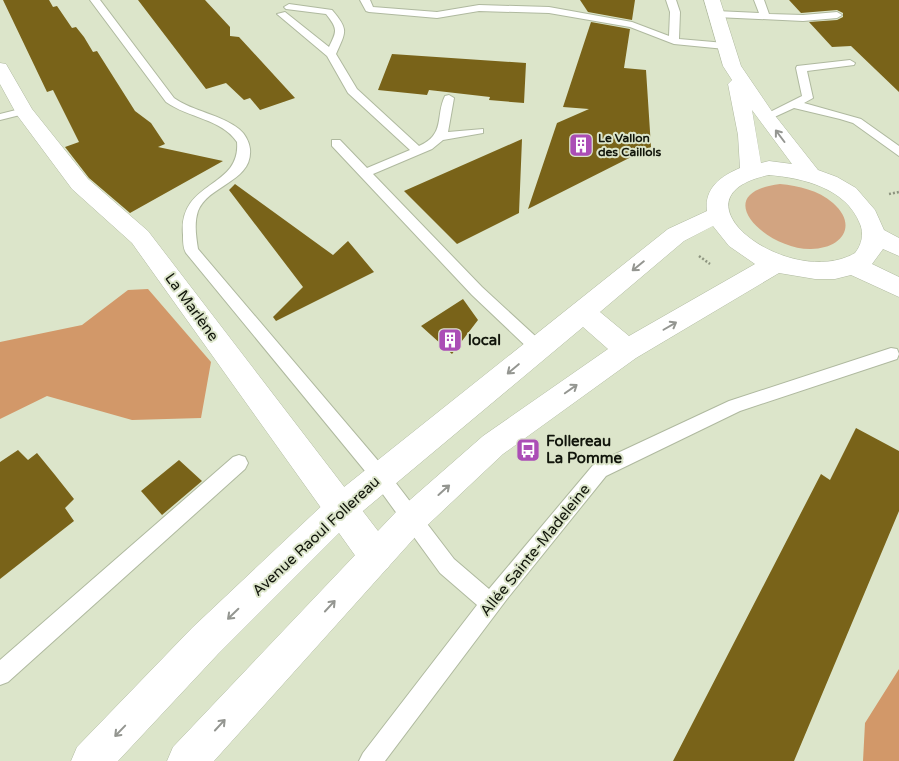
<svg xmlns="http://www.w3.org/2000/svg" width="899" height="761" font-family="'Varela Round',sans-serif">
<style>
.green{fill:#d2a481}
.forest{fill:#d29869}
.building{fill:#796319}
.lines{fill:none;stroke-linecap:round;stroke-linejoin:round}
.lane-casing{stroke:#afb99f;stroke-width:2}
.street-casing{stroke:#afb99f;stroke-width:1}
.secondary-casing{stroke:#afb99f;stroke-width:1}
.path{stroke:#8e9580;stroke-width:2.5;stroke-dasharray:2 2;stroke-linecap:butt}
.lane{fill:#fff;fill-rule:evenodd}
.street{fill:#fff;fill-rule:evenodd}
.secondary{fill:#fff;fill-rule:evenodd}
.oneway{stroke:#949691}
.labels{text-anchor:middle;stroke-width:4;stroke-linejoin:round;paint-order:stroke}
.far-poi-label{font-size:12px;font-weight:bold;fill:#11150b;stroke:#dce5ca;text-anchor:start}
.street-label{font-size:15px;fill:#11150b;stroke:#dce5ca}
.poi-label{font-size:15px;font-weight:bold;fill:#11150b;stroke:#dce5ca;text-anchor:start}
</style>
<rect width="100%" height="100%" fill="#dce5ca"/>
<path class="green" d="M 780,184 C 799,186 818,190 833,203 C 859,226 841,249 811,249 C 767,250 706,193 780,184 Z"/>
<path class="forest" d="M 148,289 L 211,362 L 201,418 L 132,420 L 47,396 L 0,419 L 0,342 L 82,325 L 128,290 Z
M 899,669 L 899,761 L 863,761 L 865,723 Z"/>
<path class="building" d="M 3,0 L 49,0 L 53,7 L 57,6 L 72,28 L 76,27 L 84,37 L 93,52 L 97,51 L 135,111 L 151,123 L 165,144 L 158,147 L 223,161 L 130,213 L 89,178 L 65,147 L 79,142 L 53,90 L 47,92 Z
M 138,0 L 205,0 L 230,27 L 230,36 L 239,37 L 295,98 L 260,110 L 250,98 L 244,100 L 226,83 L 206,89 Z
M 580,0 L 635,0 L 632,20 L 588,12 Z
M 789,0 L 899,0 L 899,92 L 851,46 L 832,47 L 809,22 L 837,20 L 843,17 L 843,13 L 837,10 L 801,13 Z
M 591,22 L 630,29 L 624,68 L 646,70 L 651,147 L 528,209 L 557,123 L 589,109 L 563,107 Z
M 392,54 L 526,63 L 524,103 L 489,100 L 490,97 L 429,90 L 427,95 L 378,90 Z
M 522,139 L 519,213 L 457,244 L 404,191 Z
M 235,184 L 333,255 L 348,241 L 374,272 L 276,321 L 273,317 L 303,287 L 229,190 Z
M 463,299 L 478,320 L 452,354 L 421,326 Z
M 856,428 L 899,451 L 899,511 L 794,761 L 673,761 L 821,474 L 830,480 Z
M 18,450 L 28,460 L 37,453 L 55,475 L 74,499 L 65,508 L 74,521 L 0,579 L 0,462 Z
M 179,460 L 202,481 L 162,515 L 141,491 Z"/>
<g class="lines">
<g class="lane-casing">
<path id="lane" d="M 90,0 L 100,0 L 174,98 C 194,112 220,114 239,129 C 245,134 249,141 250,149 C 253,182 208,185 198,211 C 194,223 196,236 198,249 L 386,470 L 454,559 L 489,589 L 594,464 L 729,401 L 891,348 L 897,349 L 899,354 L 897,359 L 740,411 L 606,476 L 507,599 L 385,761 L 359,761 L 363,753 L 477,605 L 440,573 L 374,482 L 186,253 C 183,248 183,241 183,235 C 178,180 241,189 237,142 C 222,119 188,118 166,102 Z
M 360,0 L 370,0 L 373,7 L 437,12 L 479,5 L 549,7 L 632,22 L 669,36 L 670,12 L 666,0 L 676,0 L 680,12 L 679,39 L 725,43 L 730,46 L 725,49 L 674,44 L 630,27 L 549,13 L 479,11 L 437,18 L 369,12 L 366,11 Z
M 754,0 L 764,0 L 769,14 L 803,15 L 837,12 L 842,15 L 837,18 L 803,21 L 716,17 L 711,14 L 716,11 L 759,13 Z
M 289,4 L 332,10 C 349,30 346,31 336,54 L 357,89 L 419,146 C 446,134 435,116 445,96 L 449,95 L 454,98 L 448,132 L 483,129 L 483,133 L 443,140 L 432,149 L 373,174 L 482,287 L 544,344 L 546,348 L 544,352 L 538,354 L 532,352 L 472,295 L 332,146 L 332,140 L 340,140 L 367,168 L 410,150 L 348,93 L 327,56 L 277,14 L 285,12 L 329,47 C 337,31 338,29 326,14 L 286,9 L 284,7 Z
M 850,60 L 855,63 L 854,65 L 807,71 L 813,98 L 804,103 L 861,119 L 899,146 L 899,156 L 853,123 L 840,119 L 794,108 L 770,119 L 766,120 L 760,117 L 802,96 L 796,68 L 797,66 Z
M 24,108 L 30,111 L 28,113 L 0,120 L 0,114 Z
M 239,455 L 245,457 L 248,463 L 245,469 L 8,682 L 0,685 L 0,660 L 233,457 Z"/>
</g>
<g class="street-casing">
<path id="street" d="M 0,63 L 6,64 L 32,109 L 88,179 L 148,231 L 388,544 L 393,556 L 388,568 L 376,573 L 364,568 L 132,243 L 72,189 L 17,115 L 0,84 Z"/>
</g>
<g class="secondary-casing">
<path id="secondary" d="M 704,0 L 720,0 L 741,66 L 773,113 L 818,170 L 837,177 L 856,188 L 875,210 L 884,230 L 899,238 L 899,256 L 883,249 L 872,264 L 899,277 L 899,297 L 851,275 L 835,279 L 815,279 L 779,273 L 636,358 L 503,454 L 417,535 L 214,761 L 167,761 L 173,747 L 395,513 L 483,436 L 608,349 L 583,327 L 351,521 L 218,654 L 118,761 L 71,761 L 77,747 L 192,628 L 329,499 L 668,229 L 707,211 C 704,188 721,176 740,168 L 738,135 L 728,84 L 732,80 L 723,66 ZM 752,110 L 792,164 L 769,161 L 761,163 ZM 769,175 C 803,178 846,188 860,224 C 864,234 862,244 855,253 C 790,291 663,197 769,175 ZM 713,226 L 729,246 L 755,264 L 629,336 L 600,312 L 684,241 Z"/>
</g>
<path class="path" d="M 889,194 L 899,192
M 699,256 L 710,264"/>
<use href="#lane" class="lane"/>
<use href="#street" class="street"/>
<use href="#secondary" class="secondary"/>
</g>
<defs><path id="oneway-shaft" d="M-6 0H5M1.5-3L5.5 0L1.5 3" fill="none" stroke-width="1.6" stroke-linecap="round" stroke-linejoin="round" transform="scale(1.25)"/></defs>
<g class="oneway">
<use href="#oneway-shaft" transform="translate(780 136) rotate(-127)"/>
<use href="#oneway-shaft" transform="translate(638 266) rotate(141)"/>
<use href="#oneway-shaft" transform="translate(670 326) rotate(-30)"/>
<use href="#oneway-shaft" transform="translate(513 369) rotate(140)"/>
<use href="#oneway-shaft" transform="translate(571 389) rotate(-35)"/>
<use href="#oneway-shaft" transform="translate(444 490) rotate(-42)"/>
<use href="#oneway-shaft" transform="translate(330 606) rotate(-47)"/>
<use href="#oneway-shaft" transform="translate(233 614) rotate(136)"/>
<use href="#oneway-shaft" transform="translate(220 725) rotate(-47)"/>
<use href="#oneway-shaft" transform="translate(120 731) rotate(134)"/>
</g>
<defs>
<g id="building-square" transform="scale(1.25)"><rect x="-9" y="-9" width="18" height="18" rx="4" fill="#ab4db6" stroke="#dce5ca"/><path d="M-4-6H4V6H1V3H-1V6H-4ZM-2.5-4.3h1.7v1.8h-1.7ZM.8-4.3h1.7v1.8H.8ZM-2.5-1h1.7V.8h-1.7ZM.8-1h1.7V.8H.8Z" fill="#fff"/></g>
<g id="bus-square" transform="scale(1.25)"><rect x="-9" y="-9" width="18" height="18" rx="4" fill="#ab4db6" stroke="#dce5ca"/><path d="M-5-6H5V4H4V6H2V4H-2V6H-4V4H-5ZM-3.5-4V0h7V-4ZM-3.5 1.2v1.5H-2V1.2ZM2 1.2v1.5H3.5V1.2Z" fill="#fff"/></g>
</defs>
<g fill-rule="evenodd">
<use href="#building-square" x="581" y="145"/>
<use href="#building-square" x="450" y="340"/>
<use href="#bus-square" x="528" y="450"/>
</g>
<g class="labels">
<g class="far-poi-label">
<text x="598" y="142">Le Vallon<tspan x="598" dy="14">des Caillols</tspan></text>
</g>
<g class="street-label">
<text transform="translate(192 307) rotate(54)" y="5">La Marlène</text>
<text transform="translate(316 536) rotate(-43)" y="5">Avenue Raoul Follereau</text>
<text transform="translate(535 550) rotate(-51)" y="5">Allée Sainte-Madeleine</text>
</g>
<g class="poi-label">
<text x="468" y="345">local</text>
<text x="546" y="446">Follereau<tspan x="546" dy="17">La Pomme</tspan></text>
</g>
</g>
</svg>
